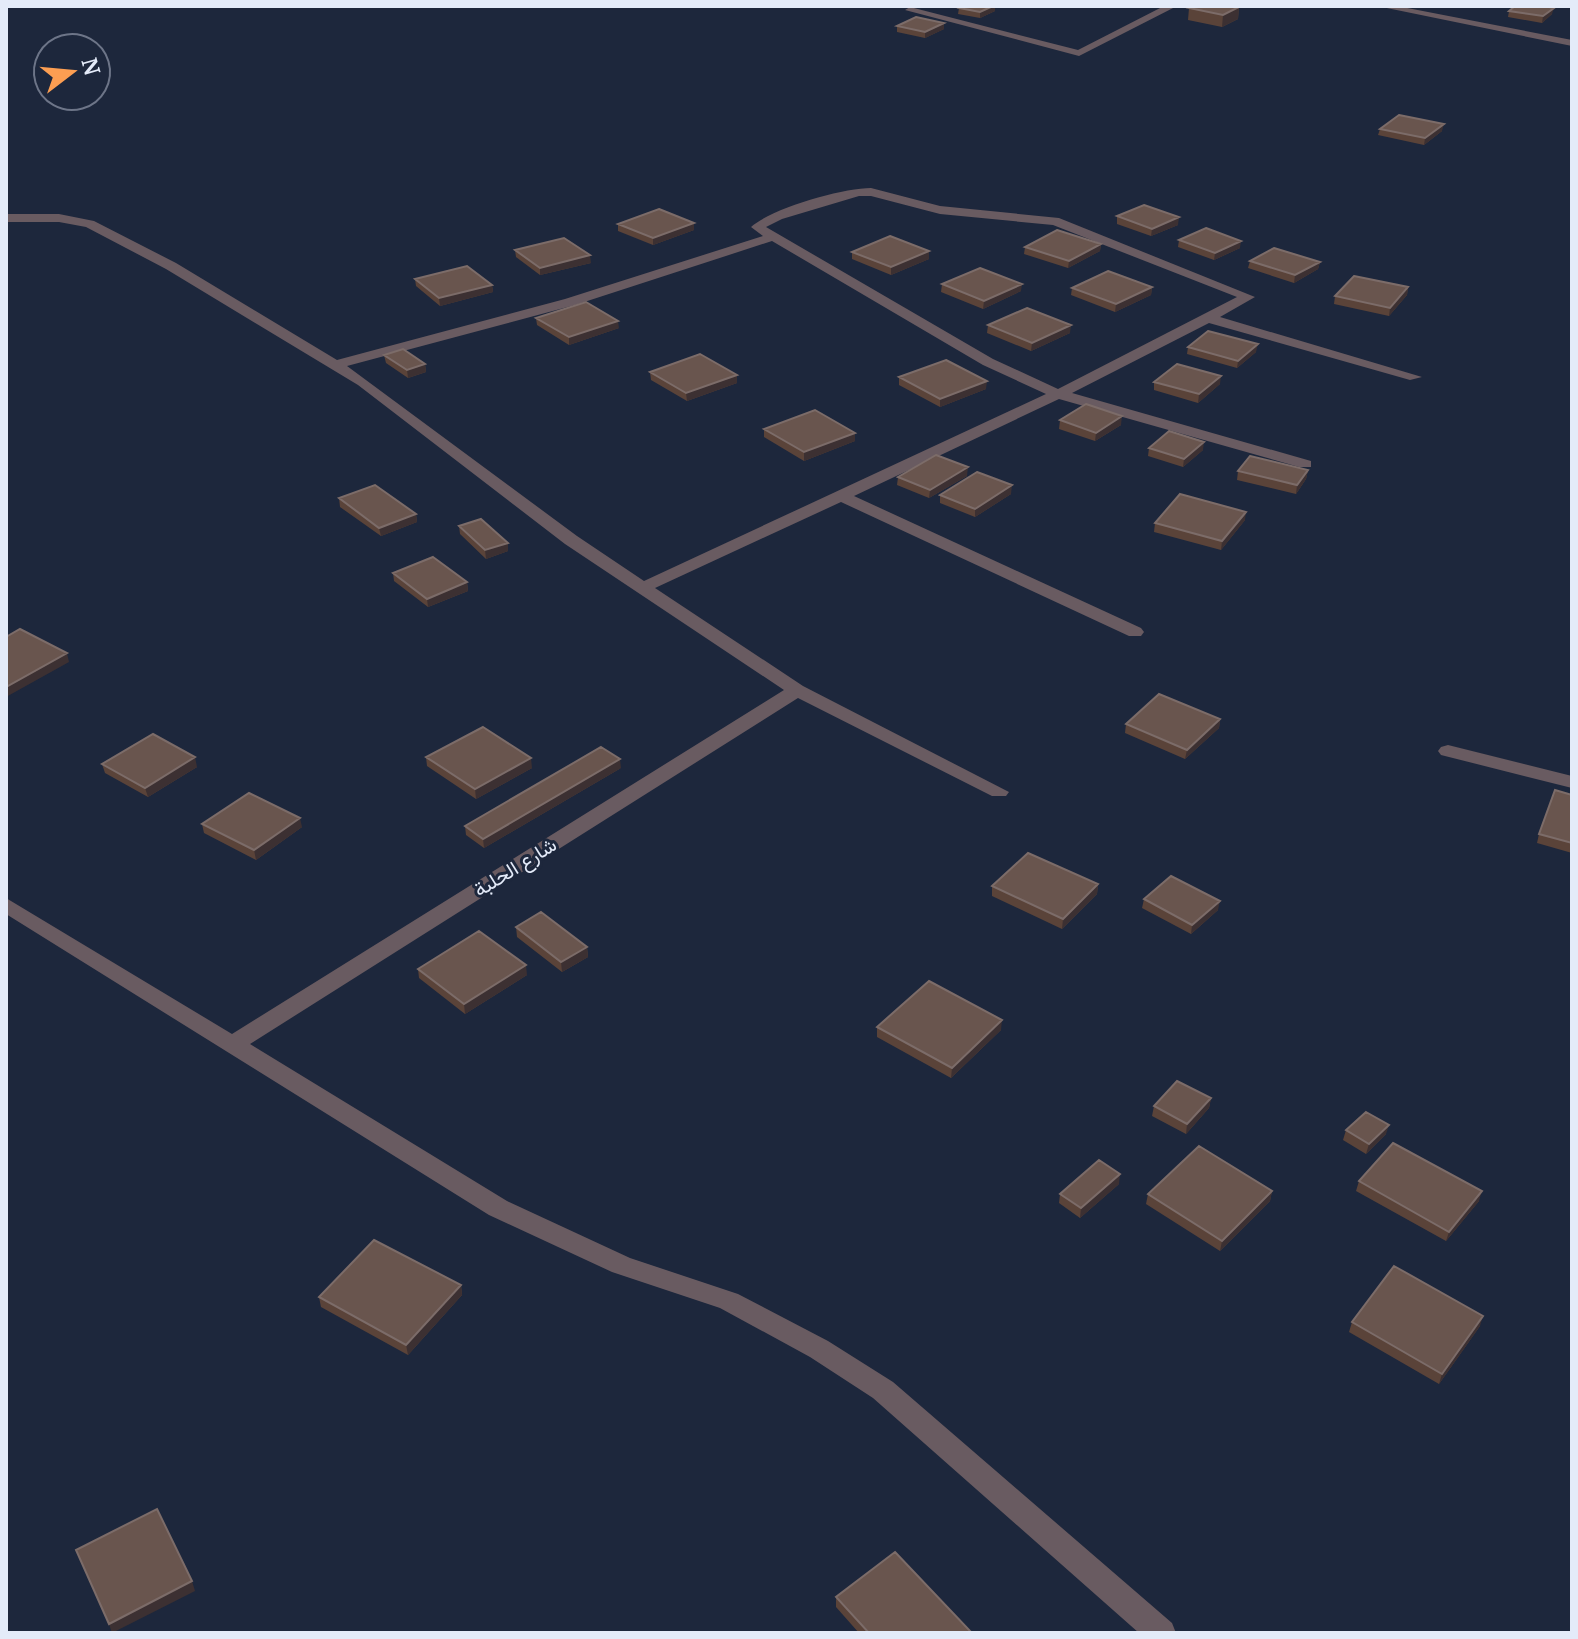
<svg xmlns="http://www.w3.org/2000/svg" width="1578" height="1639" font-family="'PT Serif',Vazirmatn,serif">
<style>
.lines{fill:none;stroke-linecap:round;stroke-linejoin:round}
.minor{fill:#695b61;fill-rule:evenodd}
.wall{fill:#5a4339}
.shaded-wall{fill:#3c3032}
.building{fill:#69554e;stroke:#7c6c69;stroke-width:2}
.labels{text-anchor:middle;stroke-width:6;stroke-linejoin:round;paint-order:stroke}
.street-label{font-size:20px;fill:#e4ebf9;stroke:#1d273c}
</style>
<rect width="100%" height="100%" fill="#1d273c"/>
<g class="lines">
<path class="minor" d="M 1164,6 L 1177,6 L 1079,56 L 905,10 L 910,7 L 1078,50 Z
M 1377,6 L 1397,6 L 1572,40 L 1572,46 Z
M 871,188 L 940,206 L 1059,218 L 1255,297 L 1220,317 L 1422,377 L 1410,380 L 1209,323 L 1072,393 L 1311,461 L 1311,467 L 1299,467 L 1059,399 L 854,496 L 1141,628 L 1144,632 L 1141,636 L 1129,636 L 841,502 L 655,588 L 803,686 L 1009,792 L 1006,796 L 992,796 L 798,698 L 250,1044 L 507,1201 L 630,1258 L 738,1294 L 828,1341 L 893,1382 L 1172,1623 L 1176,1633 L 1139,1633 L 873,1398 L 810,1357 L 720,1308 L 612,1272 L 489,1215 L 6,914 L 6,898 L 232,1034 L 784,690 L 565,544 L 358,385 L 166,269 L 86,227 L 59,222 L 6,222 L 6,214 L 59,214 L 94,221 L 176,263 L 337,360 L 565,299 L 763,236 L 751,227 C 772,208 843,188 871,188 ZM 859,196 L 871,196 L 940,214 L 1053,225 L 1237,297 L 1058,389 L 993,359 L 766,227 L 782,219 ZM 772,241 L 983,365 L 1046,394 L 644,581 L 577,536 L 347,366 L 575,305 Z
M 1448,745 L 1572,776 L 1572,788 L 1441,755 L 1438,751 L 1441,747 Z"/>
</g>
<path class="wall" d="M 1239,7 L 1238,19 L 1222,27 L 1188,20 L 1189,8 Z
M 959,8 L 995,11 L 980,18 L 958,14 Z
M 1509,11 L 1552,14 L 1542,23 L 1508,17 Z
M 897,26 L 944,29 L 925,38 L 897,32 Z
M 1380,129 L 1442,131 L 1424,145 L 1378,135 Z
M 1117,216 L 1178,225 L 1151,236 L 1117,224 Z
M 694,223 L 694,230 L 653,245 L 618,231 L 618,224 Z
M 1179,240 L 1240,248 L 1214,260 L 1178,247 Z
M 1101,244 L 1100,251 L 1068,268 L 1024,254 L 1025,247 Z
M 515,250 L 591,263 L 540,275 L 516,257 Z
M 852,252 L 929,259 L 891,275 L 852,259 Z
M 1250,261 L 1320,262 L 1318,269 L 1294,283 L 1248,268 Z
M 415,279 L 492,285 L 493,292 L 440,306 L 416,286 Z
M 942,284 L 1021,291 L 983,309 L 941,292 Z
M 1152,287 L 1151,295 L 1115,312 L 1071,295 L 1072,288 Z
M 1408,287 L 1407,295 L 1389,316 L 1334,304 L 1335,296 Z
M 536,318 L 619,328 L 569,345 L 537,325 Z
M 988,325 L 1070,333 L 1031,351 L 987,333 Z
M 1188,347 L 1256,352 L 1237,368 L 1187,354 Z
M 384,355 L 425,364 L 426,372 L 408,378 L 386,363 Z
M 650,372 L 737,383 L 687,401 L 651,380 Z
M 899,377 L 986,389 L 940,407 L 899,385 Z
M 1154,382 L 1220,384 L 1198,403 L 1154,390 Z
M 1060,420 L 1121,425 L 1095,441 L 1059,429 Z
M 764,429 L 855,433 L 855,441 L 804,461 L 764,437 Z
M 1149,448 L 1203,450 L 1183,467 L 1148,456 Z
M 1308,470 L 1306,479 L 1296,494 L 1237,480 L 1238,471 Z
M 967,476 L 929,498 L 897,485 L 898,477 Z
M 1011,494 L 975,517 L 940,503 L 940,495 Z
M 339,498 L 416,514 L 417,522 L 381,536 L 340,507 Z
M 1245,520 L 1221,550 L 1154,532 L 1155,523 Z
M 459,526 L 508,543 L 508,551 L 486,559 L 460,534 Z
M 393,573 L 467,582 L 468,591 L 428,607 L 394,581 Z
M 1220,719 L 1219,728 L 1185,759 L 1125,733 L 1126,724 Z
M 426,757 L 532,768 L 476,799 L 427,766 Z
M 102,764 L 197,767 L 148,797 L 105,773 Z
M 621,768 L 484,848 L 466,835 L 465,826 Z
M 1572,795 L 1572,853 L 1537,843 L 1539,834 Z
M 202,824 L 302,827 L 256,860 L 204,833 Z
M 1098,884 L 1097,894 L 1062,929 L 992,896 L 992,886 Z
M 1144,899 L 1218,910 L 1191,934 L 1142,908 Z
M 516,927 L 587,947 L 588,957 L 562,972 L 517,937 Z
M 418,969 L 527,975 L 465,1014 L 419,978 Z
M 877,1027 L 1001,1030 L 951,1078 L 877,1037 Z
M 1211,1098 L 1209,1108 L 1186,1134 L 1152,1116 L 1154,1106 Z
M 1346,1130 L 1386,1134 L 1366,1154 L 1343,1140 Z
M 1359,1181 L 1479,1201 L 1446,1241 L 1356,1191 Z
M 1119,1184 L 1080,1218 L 1059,1203 L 1060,1194 Z
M 1272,1191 L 1270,1201 L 1220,1251 L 1146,1204 L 1148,1194 Z
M 461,1285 L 462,1295 L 408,1355 L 321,1307 L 319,1297 Z
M 1352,1322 L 1480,1326 L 1439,1384 L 1349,1332 Z
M 836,1597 L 971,1633 L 859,1633 L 836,1607 Z"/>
<path class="shaded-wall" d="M 993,6 L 995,6 L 995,11 L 980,18 L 980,12 Z
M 1239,7 L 1238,19 L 1222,27 L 1223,15 Z
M 1554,8 L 1552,14 L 1542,23 L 1543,16 Z
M 944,23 L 944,29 L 925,38 L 925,32 Z
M 1444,124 L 1442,131 L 1424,145 L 1425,138 Z
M 1179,217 L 1178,225 L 1151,236 L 1152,229 Z
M 694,223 L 694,230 L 653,245 L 653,238 Z
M 1241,241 L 1240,248 L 1214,260 L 1215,253 Z
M 1101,244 L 1100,251 L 1068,268 L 1069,261 Z
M 929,251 L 929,259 L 891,275 L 891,267 Z
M 590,255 L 591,263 L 540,275 L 540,268 Z
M 1320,262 L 1318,269 L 1294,283 L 1295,275 Z
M 1022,284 L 1021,291 L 983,309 L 984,301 Z
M 492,285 L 493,292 L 440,306 L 439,298 Z
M 1152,287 L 1151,295 L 1115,312 L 1116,304 Z
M 1408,287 L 1407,295 L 1389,316 L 1390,308 Z
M 618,321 L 619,328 L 569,345 L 569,337 Z
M 1071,325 L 1070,333 L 1031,351 L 1032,343 Z
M 1258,344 L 1256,352 L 1237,368 L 1238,361 Z
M 425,364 L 426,372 L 408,378 L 407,370 Z
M 737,375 L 737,383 L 687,401 L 686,393 Z
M 1221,376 L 1220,384 L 1198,403 L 1199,394 Z
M 987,381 L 986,389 L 940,407 L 940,399 Z
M 1122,416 L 1121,425 L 1095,441 L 1096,433 Z
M 855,433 L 855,441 L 804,461 L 804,452 Z
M 1204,442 L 1203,450 L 1183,467 L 1184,459 Z
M 968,467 L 967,476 L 929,498 L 930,490 Z
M 1308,470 L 1306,479 L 1296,494 L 1297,485 Z
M 1012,485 L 1011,494 L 975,517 L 975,509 Z
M 1246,512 L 1245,520 L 1221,550 L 1222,541 Z
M 416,514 L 417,522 L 381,536 L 379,528 Z
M 508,543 L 508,551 L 486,559 L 485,550 Z
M 467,582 L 468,591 L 428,607 L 427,599 Z
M 67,653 L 69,662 L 6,697 L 6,687 Z
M 1220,719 L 1219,728 L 1185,759 L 1187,750 Z
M 195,757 L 197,767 L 148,797 L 145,788 Z
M 531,758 L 532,768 L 476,799 L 475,789 Z
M 620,759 L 621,768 L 484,848 L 483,839 Z
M 300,818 L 302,827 L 256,860 L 254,850 Z
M 1098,884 L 1097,894 L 1062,929 L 1063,919 Z
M 1220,901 L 1218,910 L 1191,934 L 1192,925 Z
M 587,947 L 588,957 L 562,972 L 561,962 Z
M 526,965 L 527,975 L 465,1014 L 464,1004 Z
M 1002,1020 L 1001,1030 L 951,1078 L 952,1068 Z
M 1211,1098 L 1209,1108 L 1186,1134 L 1187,1124 Z
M 1389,1125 L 1386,1134 L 1366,1154 L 1369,1144 Z
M 1120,1174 L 1119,1184 L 1080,1218 L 1081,1208 Z
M 1272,1191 L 1270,1201 L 1220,1251 L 1222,1241 Z
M 1482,1191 L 1479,1201 L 1446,1241 L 1449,1232 Z
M 461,1285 L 462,1295 L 408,1355 L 406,1345 Z
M 1483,1316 L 1480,1326 L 1439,1384 L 1442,1374 Z
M 192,1581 L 195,1591 L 112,1633 L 109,1624 Z"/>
<path class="building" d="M 962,6 L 993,6 L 980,12 L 959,8 Z
M 1194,6 L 1237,6 L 1239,7 L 1223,15 L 1189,8 Z
M 1515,6 L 1544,6 L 1554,8 L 1543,16 L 1509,11 Z
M 916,17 L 944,23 L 925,32 L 897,26 Z
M 1399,115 L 1444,124 L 1425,138 L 1380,129 Z
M 1144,205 L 1179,217 L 1152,229 L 1117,216 Z
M 659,209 L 694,223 L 653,238 L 618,224 Z
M 1206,228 L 1241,241 L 1215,253 L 1179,240 Z
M 1057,230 L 1101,244 L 1069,261 L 1025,247 Z
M 890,236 L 929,251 L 891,267 L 852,252 Z
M 564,238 L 590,255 L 540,268 L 515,250 Z
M 1274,248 L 1320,262 L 1295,275 L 1250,261 Z
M 467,266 L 492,285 L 439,298 L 415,279 Z
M 980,268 L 1022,284 L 984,301 L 942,284 Z
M 1108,271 L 1152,287 L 1116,304 L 1072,288 Z
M 1354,276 L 1408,287 L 1390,308 L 1335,296 Z
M 586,302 L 618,321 L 569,337 L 536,318 Z
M 1027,308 L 1071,325 L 1032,343 L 988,325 Z
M 1208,331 L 1258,344 L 1238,361 L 1188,347 Z
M 403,349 L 425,364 L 407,370 L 384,355 Z
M 700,354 L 737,375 L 686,393 L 650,372 Z
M 946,360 L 987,381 L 940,399 L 899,377 Z
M 1177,364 L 1221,376 L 1199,394 L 1154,382 Z
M 1086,404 L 1122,416 L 1096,433 L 1060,420 Z
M 815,410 L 855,433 L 804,452 L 764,429 Z
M 1169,431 L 1204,442 L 1184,459 L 1149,448 Z
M 936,455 L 968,467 L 930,490 L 898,477 Z
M 1250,456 L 1308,470 L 1297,485 L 1238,471 Z
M 977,472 L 1012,485 L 975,509 L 940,495 Z
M 375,485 L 416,514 L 379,528 L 339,498 Z
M 1180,494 L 1246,512 L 1222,541 L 1155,523 Z
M 481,519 L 508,543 L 485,550 L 459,526 Z
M 433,557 L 467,582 L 427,599 L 393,573 Z
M 20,629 L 67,653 L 6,687 L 6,637 Z
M 1159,694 L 1220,719 L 1187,750 L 1126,724 Z
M 483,727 L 531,758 L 475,789 L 426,757 Z
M 153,734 L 195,757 L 145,788 L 102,764 Z
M 601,747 L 620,759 L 483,839 L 465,826 Z
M 1555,790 L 1572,795 L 1572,843 L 1539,834 Z
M 249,793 L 300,818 L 254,850 L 202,824 Z
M 1028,853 L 1098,884 L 1063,919 L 992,886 Z
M 1171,876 L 1220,901 L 1192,925 L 1144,899 Z
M 541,912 L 587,947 L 561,962 L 516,927 Z
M 479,931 L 526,965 L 464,1004 L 418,969 Z
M 929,981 L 1002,1020 L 952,1068 L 877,1027 Z
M 1177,1081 L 1211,1098 L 1187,1124 L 1154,1106 Z
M 1366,1112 L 1389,1125 L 1369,1144 L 1346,1130 Z
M 1393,1143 L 1482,1191 L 1449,1232 L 1359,1181 Z
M 1199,1146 L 1272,1191 L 1222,1241 L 1148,1194 Z
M 1099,1160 L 1120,1174 L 1081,1208 L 1060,1194 Z
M 374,1240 L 461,1285 L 406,1345 L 319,1297 Z
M 1394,1266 L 1483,1316 L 1442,1374 L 1352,1322 Z
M 157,1509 L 192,1581 L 109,1624 L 76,1550 Z
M 895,1552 L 971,1632 L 869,1633 L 836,1597 Z"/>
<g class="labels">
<g class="street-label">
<text transform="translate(515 867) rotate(-32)" y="7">شارع الحلبة</text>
</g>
</g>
<rect width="1578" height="1639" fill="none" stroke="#e4ebf9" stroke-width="16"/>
<g transform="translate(72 72) rotate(74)"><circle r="38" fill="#1d273c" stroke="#6d7588" stroke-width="2"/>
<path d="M0-6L14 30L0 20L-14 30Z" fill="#fc9e52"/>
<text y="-12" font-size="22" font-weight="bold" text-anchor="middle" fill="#e4ebf9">N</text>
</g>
</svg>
